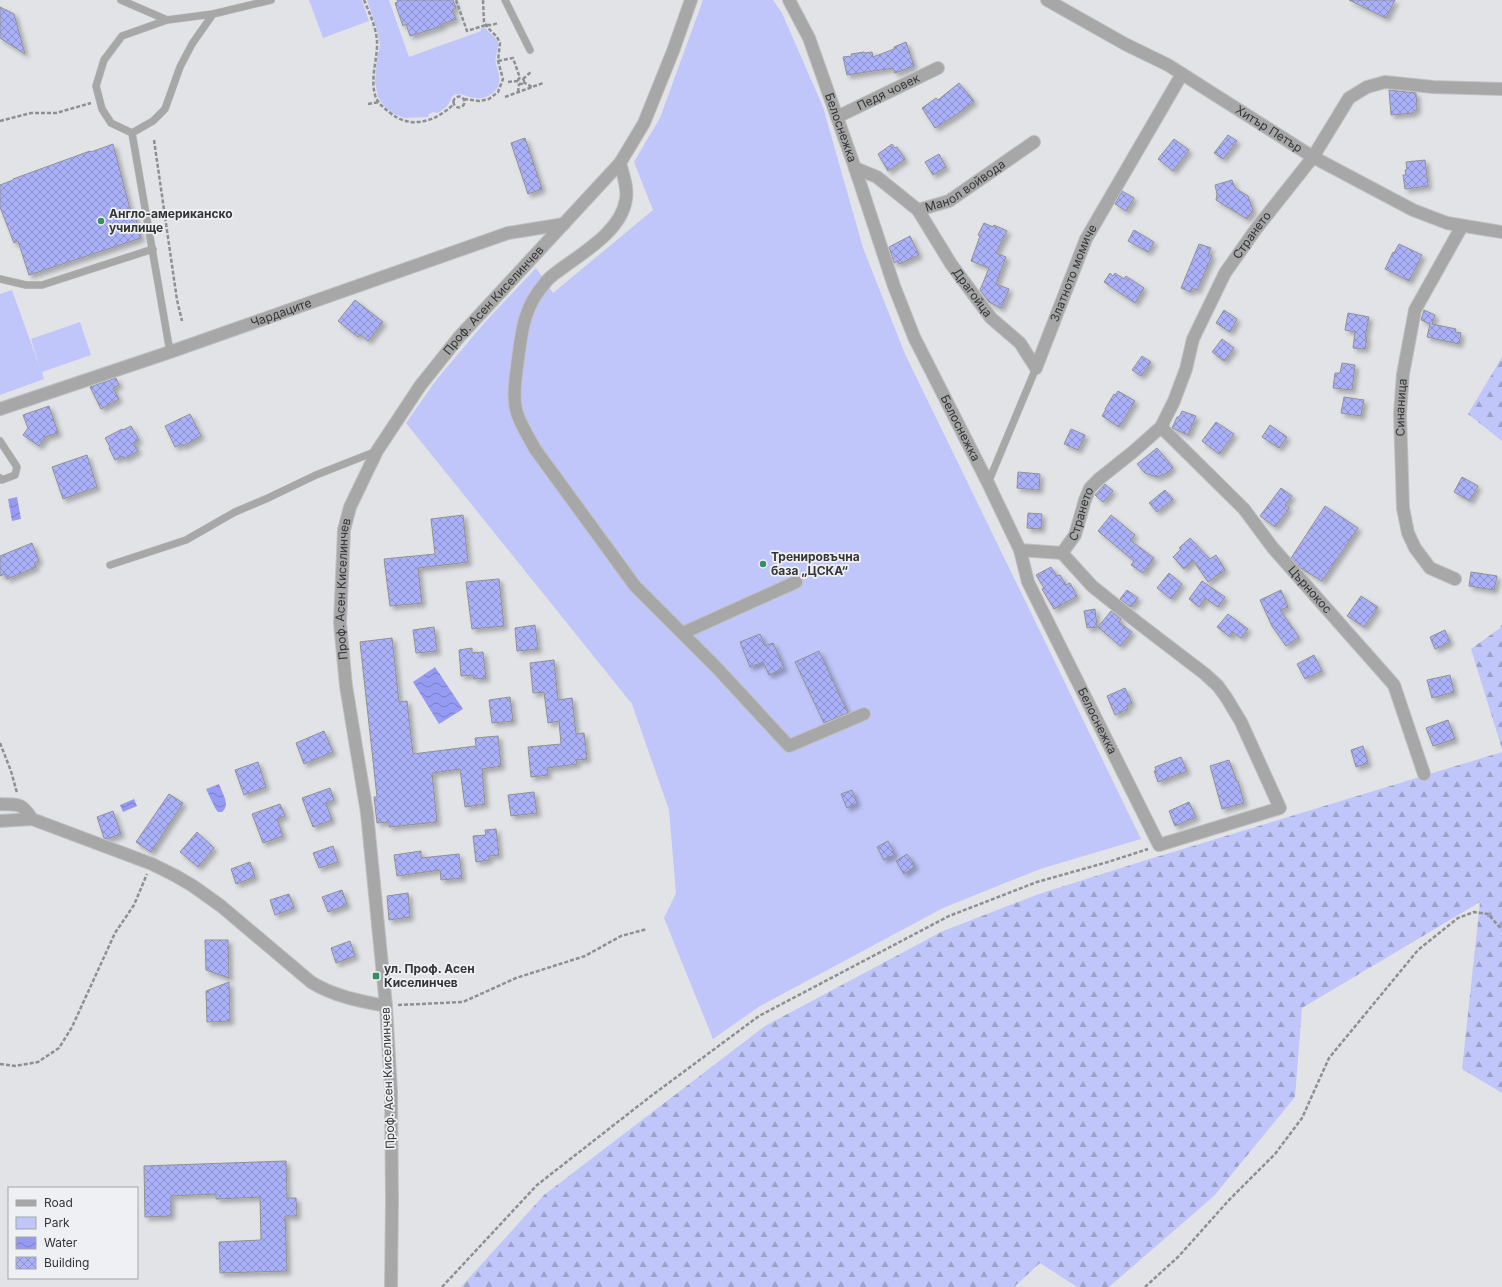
<svg xmlns="http://www.w3.org/2000/svg" width="1502" height="1287" font-family="Inter,sans-serif">
<style>
.green{fill:#c0c6f9}
.forest{fill:url(#forest-firs)}
.water{fill:url(#water-waves)}
.building{fill:url(#building-cross-hatch);stroke:#919194;filter:url(#shadow)}
.lines{fill:none;stroke-linecap:round;stroke-linejoin:round}
.lane-casing{stroke:#bfc0c3;stroke-width:8}
.street-casing{stroke:#bfc0c3;stroke-width:14}
.path{stroke:#8f8f92;stroke-width:2.5;stroke-dasharray:4 2;stroke-linecap:butt}
.lane{stroke:#a6a7a6;stroke-width:7}
.street{stroke:#a6a7a6;stroke-width:12}
.poi-dot{fill:#398f63;stroke:#eff0f3;stroke-width:1.5}
.labels{text-anchor:middle;stroke-width:3.5;stroke-linejoin:round;paint-order:stroke}
.street-label{font-size:12px;fill:#353537;stroke:#eff0f3}
.poi-label{font-size:12px;font-weight:bold;fill:#353537;stroke:#eff0f3;text-anchor:start}
</style>
<defs>
<pattern id="forest-firs" width="22" height="20" patternUnits="userSpaceOnUse"><rect width="22" height="20" fill="#c0c6f9"/><path d="M5 1l3.5 6h-7zM16 11l3.5 6h-7z" fill="#9da2ca"/></pattern>
<pattern id="water-waves" width="16" height="10" patternUnits="userSpaceOnUse"><rect width="16" height="10" fill="#959af3"/><path d="M0 5q4-4 8 0t8 0" fill="none" stroke="#7a7ec6"/></pattern>
<pattern id="building-cross-hatch" width="8" height="8" patternUnits="userSpaceOnUse"><rect width="8" height="8" fill="#aab1f9"/><path d="M0 0l8 8M0 8l8-8" fill="none" stroke="#8b91ca"/></pattern>
<filter id="shadow"><feDropShadow dx="3.5" dy="3.5" stdDeviation="2" flood-color="#0004"/></filter>
</defs>
<rect width="100%" height="100%" fill="#e2e3e6"/>
<path class="green" d="M 309,0 L 362,0 L 369,21 L 323,38 Z
M 367,0 L 389,0 L 409,57 L 481,31 L 481,29 L 484,27 C 488,32 496,36 498,43 C 499,50 494,57 496,64 C 499,74 503,84 494,92 C 477,107 462,90 454,95 C 451,97 451,100 449,103 C 447,107 442,110 438,113 L 433,112 L 429,114 L 428,117 L 404,118 L 394,114 L 385,107 L 378,97 L 375,82 L 377,58 L 380,45 L 377,30 Z
M 703,0 L 773,0 L 782,13 L 823,107 L 863,248 L 905,354 L 1141,839 L 1040,869 L 943,908 L 760,1006 L 713,1039 L 664,918 L 676,893 L 669,810 L 632,704 L 406,423 L 437,379 L 486,321 L 536,268 L 553,293 L 653,210 L 634,162 L 660,118 Z
M 12,290 L 40,368 L 31,339 L 80,322 L 91,355 L 42,372 L 44,379 L 0,395 L 0,294 Z"/>
<path class="forest" d="M 1502,357 L 1502,441 L 1468,414 Z
M 1502,624 L 1502,749 L 1471,649 L 1500,628 Z
M 1502,752 L 1502,1093 L 1462,1069 L 1480,902 L 1302,1008 L 1295,1097 L 1214,1196 L 1109,1287 L 1077,1287 L 1040,1263 L 1014,1287 L 461,1287 L 544,1195 L 765,1026 L 943,931 L 1039,894 L 1140,862 Z"/>
<path class="water" d="M 17,497 L 21,519 L 12,521 L 8,499 Z
M 435,667 L 463,709 L 439,724 L 413,682 Z
M 219,784 C 222,793 231,805 222,812 L 218,812 L 215,808 L 206,789 Z
M 134,799 L 137,806 L 123,812 L 120,805 Z"/>
<path class="building" d="M 397,0 L 453,0 L 456,8 L 452,10 L 456,19 L 442,24 L 442,26 L 410,36 L 406,24 L 403,26 L 395,3 L 398,2 Z
M 1349,0 L 1395,0 L 1386,18 Z
M 0,7 L 14,14 L 25,54 L 0,38 Z
M 906,42 L 914,66 L 895,73 L 893,68 L 847,75 L 843,57 L 852,56 L 851,54 L 864,52 L 864,53 L 872,52 L 873,57 L 894,49 L 894,47 Z
M 959,83 L 974,101 L 959,113 L 935,128 L 922,108 L 936,98 L 938,100 Z
M 1389,90 L 1416,93 L 1417,110 L 1413,111 L 1413,113 L 1391,115 Z
M 1228,135 L 1237,141 L 1223,159 L 1214,153 Z
M 525,138 L 542,189 L 528,194 L 511,143 Z
M 1174,139 L 1189,150 L 1173,171 L 1158,159 Z
M 113,144 L 131,213 L 134,212 L 141,238 L 29,275 L 18,241 L 14,243 L 0,207 L 0,185 L 13,180 L 13,179 L 90,151 L 91,152 Z
M 892,144 L 895,148 L 897,147 L 905,159 L 888,171 L 878,154 Z
M 939,154 L 946,167 L 933,175 L 925,162 Z
M 1425,160 L 1428,186 L 1405,189 L 1403,175 L 1406,175 L 1405,170 L 1407,170 L 1406,162 Z
M 1232,180 L 1235,188 L 1248,196 L 1253,210 L 1247,219 L 1216,200 L 1217,194 L 1215,185 Z
M 1122,191 L 1134,198 L 1126,211 L 1115,204 Z
M 984,223 L 993,227 L 994,225 L 1007,231 L 996,253 L 1006,257 L 996,284 L 1009,289 L 1001,308 L 989,302 L 980,290 L 989,268 L 971,261 L 980,236 L 978,235 Z
M 1134,230 L 1154,242 L 1148,252 L 1128,241 Z
M 910,236 L 919,255 L 899,264 L 898,261 L 894,263 L 889,247 Z
M 1199,244 L 1211,248 L 1208,254 L 1212,256 L 1197,290 L 1192,288 L 1191,292 L 1181,288 Z
M 1399,244 L 1422,255 L 1409,281 L 1385,269 L 1393,252 L 1394,253 Z
M 1110,273 L 1113,276 L 1115,273 L 1124,279 L 1126,276 L 1144,288 L 1135,303 L 1104,282 Z
M 355,300 L 383,322 L 368,341 L 360,334 L 358,337 L 338,321 Z
M 1224,310 L 1237,319 L 1230,332 L 1216,323 Z
M 1424,310 L 1435,315 L 1432,324 L 1456,329 L 1455,332 L 1461,333 L 1459,344 L 1427,337 L 1430,324 L 1421,320 Z
M 1348,313 L 1369,317 L 1365,337 L 1367,337 L 1365,349 L 1353,348 L 1355,332 L 1345,330 Z
M 1222,339 L 1234,348 L 1224,361 L 1212,352 Z
M 1142,356 L 1151,362 L 1141,376 L 1132,370 Z
M 1342,363 L 1355,365 L 1352,390 L 1333,388 L 1335,373 L 1340,373 Z
M 116,378 L 119,385 L 113,388 L 119,399 L 101,409 L 90,387 Z
M 1118,391 L 1135,401 L 1119,427 L 1102,416 L 1106,409 L 1105,409 L 1114,394 L 1115,395 Z
M 1344,397 L 1364,400 L 1361,416 L 1341,413 Z
M 49,406 L 58,433 L 45,437 L 39,446 L 23,435 L 28,428 L 23,415 Z
M 1182,411 L 1196,416 L 1188,435 L 1172,428 L 1177,417 L 1179,417 Z
M 190,414 L 201,436 L 183,446 L 182,444 L 175,447 L 165,426 Z
M 1216,422 L 1234,434 L 1219,454 L 1202,441 Z
M 1270,425 L 1287,437 L 1279,448 L 1262,437 Z
M 131,426 L 139,440 L 134,443 L 138,451 L 124,459 L 123,456 L 115,460 L 109,448 L 110,447 L 105,438 L 122,429 L 123,430 Z
M 1071,429 L 1085,435 L 1078,450 L 1064,444 Z
M 1157,448 L 1173,467 L 1167,473 L 1157,477 L 1145,473 L 1137,464 Z
M 87,455 L 97,487 L 63,499 L 52,467 Z
M 1018,472 L 1040,474 L 1039,490 L 1017,488 Z
M 1462,477 L 1478,486 L 1470,501 L 1454,492 Z
M 1105,484 L 1113,491 L 1103,502 L 1095,495 Z
M 1281,488 L 1292,496 L 1285,505 L 1289,508 L 1275,527 L 1260,516 Z
M 1165,490 L 1173,499 L 1157,512 L 1149,503 Z
M 1325,506 L 1358,528 L 1322,581 L 1299,567 L 1291,558 Z
M 1028,513 L 1042,514 L 1041,529 L 1027,528 Z
M 463,515 L 468,562 L 418,568 L 422,603 L 390,606 L 384,559 L 435,554 L 431,519 Z
M 1111,515 L 1135,535 L 1130,540 L 1154,558 L 1143,573 L 1131,565 L 1134,561 L 1098,531 Z
M 1190,538 L 1210,559 L 1216,555 L 1225,570 L 1208,582 L 1193,560 L 1184,569 L 1173,557 L 1181,549 L 1179,548 Z
M 32,543 L 39,561 L 34,563 L 36,567 L 7,579 L 5,574 L 0,576 L 0,556 Z
M 1051,567 L 1057,576 L 1060,575 L 1066,585 L 1070,583 L 1077,596 L 1054,609 L 1042,589 L 1044,588 L 1036,575 Z
M 1471,572 L 1497,576 L 1494,590 L 1469,586 Z
M 1169,573 L 1182,584 L 1171,599 L 1157,588 Z
M 499,579 L 504,626 L 472,629 L 466,582 Z
M 1202,581 L 1225,597 L 1218,607 L 1205,598 L 1199,607 L 1189,599 Z
M 1127,590 L 1138,598 L 1131,607 L 1120,599 Z
M 1281,590 L 1288,607 L 1280,610 L 1299,637 L 1286,646 L 1272,626 L 1260,600 Z
M 1361,596 L 1378,607 L 1364,627 L 1347,616 Z
M 1095,609 L 1097,627 L 1087,628 L 1084,611 Z
M 1111,611 L 1121,619 L 1119,622 L 1132,632 L 1120,646 L 1098,627 Z
M 1228,614 L 1248,629 L 1241,638 L 1233,632 L 1230,637 L 1217,627 Z
M 535,625 L 538,649 L 517,651 L 515,628 Z
M 434,627 L 437,651 L 416,653 L 413,630 Z
M 1445,630 L 1450,642 L 1435,649 L 1430,637 Z
M 760,634 L 765,646 L 773,643 L 784,668 L 769,675 L 763,662 L 750,667 L 740,642 Z
M 392,638 L 399,702 L 407,701 L 413,754 L 476,746 L 475,738 L 498,736 L 501,766 L 482,769 L 485,804 L 465,807 L 460,769 L 432,773 L 437,822 L 389,827 L 389,822 L 377,823 L 374,797 L 377,797 L 360,642 Z
M 472,648 L 472,653 L 483,652 L 486,678 L 474,679 L 473,675 L 461,676 L 459,650 Z
M 819,651 L 848,713 L 824,723 L 795,662 Z
M 1314,655 L 1322,671 L 1305,679 L 1297,664 Z
M 554,660 L 558,700 L 572,698 L 576,734 L 584,733 L 587,759 L 576,760 L 577,764 L 547,768 L 548,775 L 531,777 L 528,747 L 561,744 L 559,721 L 548,723 L 544,692 L 533,693 L 530,663 Z
M 1450,675 L 1454,692 L 1432,698 L 1427,680 Z
M 1125,688 L 1132,703 L 1126,706 L 1128,709 L 1115,715 L 1107,696 Z
M 510,697 L 513,721 L 492,723 L 489,700 Z
M 1448,720 L 1455,739 L 1433,746 L 1426,728 Z
M 324,731 L 333,752 L 304,764 L 296,743 Z
M 1363,746 L 1368,763 L 1356,767 L 1351,750 Z
M 1181,757 L 1187,771 L 1158,782 L 1154,771 L 1156,771 L 1155,767 Z
M 1229,760 L 1237,782 L 1238,781 L 1244,803 L 1222,809 L 1210,766 Z
M 258,762 L 266,787 L 244,795 L 235,770 Z
M 330,788 L 334,800 L 326,803 L 332,820 L 313,827 L 302,798 Z
M 852,790 L 857,803 L 847,808 L 841,794 Z
M 534,792 L 537,813 L 511,816 L 508,795 Z
M 169,794 L 183,803 L 151,852 L 136,842 Z
M 1189,802 L 1196,817 L 1175,826 L 1169,811 Z
M 280,804 L 285,816 L 277,819 L 283,836 L 263,843 L 252,814 Z
M 113,811 L 121,834 L 107,839 L 104,838 L 97,817 Z
M 496,829 L 499,855 L 489,856 L 489,860 L 476,862 L 473,836 L 486,835 L 485,830 Z
M 197,832 L 214,848 L 198,867 L 180,852 Z
M 888,841 L 895,854 L 884,860 L 877,847 Z
M 333,846 L 338,862 L 319,868 L 313,853 Z
M 421,851 L 421,858 L 459,854 L 462,878 L 441,880 L 440,870 L 397,876 L 394,855 Z
M 907,854 L 915,866 L 904,874 L 896,861 Z
M 250,862 L 255,877 L 236,884 L 231,869 Z
M 342,890 L 347,905 L 328,912 L 322,897 Z
M 408,893 L 410,917 L 389,920 L 387,896 Z
M 289,894 L 294,908 L 275,915 L 270,900 Z
M 205,940 L 228,940 L 229,978 L 206,970 Z
M 350,941 L 355,956 L 336,963 L 331,948 Z
M 229,982 L 230,1021 L 207,1022 L 206,991 Z
M 286,1161 L 287,1198 L 296,1198 L 297,1216 L 285,1216 L 287,1271 L 220,1273 L 219,1242 L 261,1240 L 260,1197 L 216,1199 L 216,1194 L 171,1196 L 171,1216 L 145,1217 L 144,1166 Z"/>
<g class="lines">
<g class="lane-casing">
<path id="lane" d="M 121,0 L 167,20 L 213,14 L 271,0
M 505,0 L 530,50
M 167,20 L 122,36 L 104,60 L 96,86 L 102,109 L 111,123 L 132,133 L 153,121 L 165,109 L 180,67 L 192,44 L 213,14
M 132,133 L 170,352
M 0,279 L 26,285 L 42,285 L 153,249
M 0,441 L 17,467 L 15,475 L 2,480 L 0,478
M 988,483 L 1036,368
M 110,565 L 186,540 L 235,512 L 268,498 L 316,475 L 377,451"/>
</g>
<g class="street-casing">
<g id="street">
<path id="s1" d="M 789,0 L 809,38 L 855,168 L 894,286 L 914,337 L 988,483 L 1020,550 L 1028,582 L 1159,845 L 1280,808 L 1241,722 L 1226,697 L 1218,686 L 1205,674 L 1137,622 L 1092,586 L 1062,553"/>
<path id="s2" d="M 1047,0 L 1125,44 L 1168,65 L 1313,157 L 1413,210 L 1447,223 L 1502,232"/>
<path id="s3" d="M 837,117 L 938,68"/>
<path d="M 620,163 C 623,174 628,188 626,199 C 622,230 584,252 561,269 C 556,273 549,277 545,283 C 524,307 522,329 518,359 C 516,376 512,397 517,413 C 521,426 529,437 535,449 L 635,586 L 717,668 L 789,746 L 864,714"/>
<path id="s4" d="M 855,168 L 877,177 L 918,210 L 949,201 L 1034,142"/>
<path id="s5" d="M 918,210 L 951,264 L 991,318 L 1020,343 L 1036,368"/>
<path id="s6" d="M 1036,368 L 1086,239 L 1182,74"/>
<path id="s7" d="M 0,409 L 170,352 L 508,233 L 564,224"/>
<path id="s8" d="M 1161,427 L 1244,509 L 1273,548 L 1394,685 L 1424,774"/>
<path d="M 1020,550 L 1062,553"/>
<path id="s9" d="M 1062,553 L 1075,535 L 1085,500 L 1090,488 L 1099,479 L 1134,451 L 1161,427 L 1174,401 L 1186,369 L 1193,339 L 1225,273 L 1256,229 L 1313,157 L 1349,98 L 1367,87 L 1385,82 L 1433,87 L 1502,89"/>
<path id="s10" d="M 1455,579 L 1430,568 L 1415,548 L 1408,533 L 1403,508 L 1400,414 L 1403,374 L 1415,310 L 1462,226"/>
<path d="M 683,633 L 796,582"/>
<path d="M 0,804 C 19,805 21,802 32,819"/>
<path d="M 0,821 L 32,819 L 152,864 L 176,876 L 193,886 L 221,906 L 311,982 C 333,996 360,1001 386,1006"/>
<path id="s11" d="M 391,1287 L 392,1200 L 391,1091 L 386,1006 L 367,813 L 346,686 L 340,623 L 344,530 L 350,507 L 377,451 L 420,386 L 459,337 L 620,163 L 644,123 L 673,51 L 691,0"/>
</g>
</g>
<path class="path" d="M 364,0 C 370,14 378,31 377,47 C 376,65 370,81 376,98 C 379,104 384,108 389,112 C 410,130 435,122 454,104
M 456,0 L 467,31 L 486,25 L 492,25 L 498,23
M 498,61 L 513,58 L 520,78
M518 81a3 3 0 1 1 6 0a3 3 0 1 1-6 0Z
M 523,79 L 532,71
M 508,82 L 518,81
M 523,82 L 532,87
M 518,92 L 519,84
M453.5 102a5.5 5.5 0 1 1 11 0a5.5 5.5 0 1 1-11 0Z
M 505,97 L 543,83
M 464,99 L 479,101 L 489,99 L 498,92 L 503,79 L 498,61 L 500,43 L 497,37 L 488,28 L 484,22 L 483,0
M 368,104 L 379,102
M 0,121 L 31,113 L 56,113 L 91,103
M 154,140 L 177,300 L 182,321
M 0,743 L 11,771 L 17,793
M 398,1005 L 463,1002 L 516,978 L 585,956 L 621,936 L 647,929
M 0,1064 L 15,1066 L 38,1062 L 59,1048 L 72,1027 L 115,933 L 134,905 L 147,874
M 442,1287 L 537,1185 L 651,1096 L 759,1016 L 949,916 L 1037,882 L 1108,862 L 1148,849
M 1145,1287 L 1179,1256 L 1229,1200 L 1275,1154 L 1302,1118 L 1329,1058 L 1418,950 L 1458,918 L 1474,912 L 1488,914 L 1502,930"/>
<use href="#lane" class="lane"/>
<use href="#street" class="street"/>
</g>
<g class="poi-dot">
<circle cx="101" cy="221" r="4"/>
<circle cx="763" cy="564" r="4"/>
<rect x="372" y="972" width="8" height="8" rx="2"/>
</g>
<g class="labels">
<g class="street-label">
<text dy="4" stroke="none"><textPath href="#s3" startOffset="57">Педя човек</textPath></text>
<text dy="4" stroke="none"><textPath href="#s1" startOffset="138">Белоснежка</textPath></text>
<text dy="4" stroke="none"><textPath href="#s2" startOffset="257">Хитър Петър</textPath></text>
<text dy="4" stroke="none"><textPath href="#s4" startOffset="130">Манол войвода</textPath></text>
<text dy="4" stroke="none"><textPath href="#s9" startOffset="379">Странето</textPath></text>
<text dy="4" stroke="none"><textPath href="#s6" startOffset="102">Златното момиче</textPath></text>
<text dy="4" stroke="none"><textPath href="#s5" startOffset="99">Драгойца</textPath></text>
<text dy="4" stroke="none"><textPath href="#s11" startOffset="1037">Проф. Асен Киселинчев</textPath></text>
<text dy="4" stroke="none"><textPath href="#s7" startOffset="297">Чардаците</textPath></text>
<text dy="4" stroke="none"><textPath href="#s10" startOffset="195">Синаница</textPath></text>
<text dy="4" stroke="none"><textPath href="#s1" startOffset="462">Белоснежка</textPath></text>
<text dy="4" stroke="none"><textPath href="#s9" startOffset="44">Странето</textPath></text>
<text dy="4" stroke="none"><textPath href="#s11" startOffset="701">Проф. Асен Киселинчев</textPath></text>
<text dy="4" stroke="none"><textPath href="#s8" startOffset="221">Църнокос</textPath></text>
<text dy="4" stroke="none"><textPath href="#s1" startOffset="786">Белоснежка</textPath></text>
<text transform="translate(388 1078) rotate(-92)" y="4">Проф. Асен Киселинчев</text>
</g>
<g class="poi-label">
<text x="109" y="218">Англо-американско<tspan x="109" dy="14">училище</tspan></text>
<text x="771" y="561">Тренировъчна<tspan x="771" dy="14">база „ЦСКА“</tspan></text>
<text x="384" y="973">ул. Проф. Асен<tspan x="384" dy="14">Киселинчев</tspan></text>
</g>
</g>
<rect x="8" y="1187" width="130" height="92" fill="#eff0f3" stroke="#a5a5a8"/>
<rect x="16" y="1200" width="20" height="6" fill="#a6a7a6" stroke="#a5a5a8"/>
<text x="44" y="1207" font-size="12" fill="#353537">Road</text>
<rect x="16" y="1217" width="20" height="12" fill="#c0c6f9" stroke="#a5a5a8"/>
<text x="44" y="1227" font-size="12" fill="#353537">Park</text>
<rect x="16" y="1237" width="20" height="12" fill="url(#water-waves)" stroke="#a5a5a8"/>
<text x="44" y="1247" font-size="12" fill="#353537">Water</text>
<rect x="16" y="1257" width="20" height="12" fill="url(#building-cross-hatch)" stroke="#a5a5a8"/>
<text x="44" y="1267" font-size="12" fill="#353537">Building</text>
</svg>
